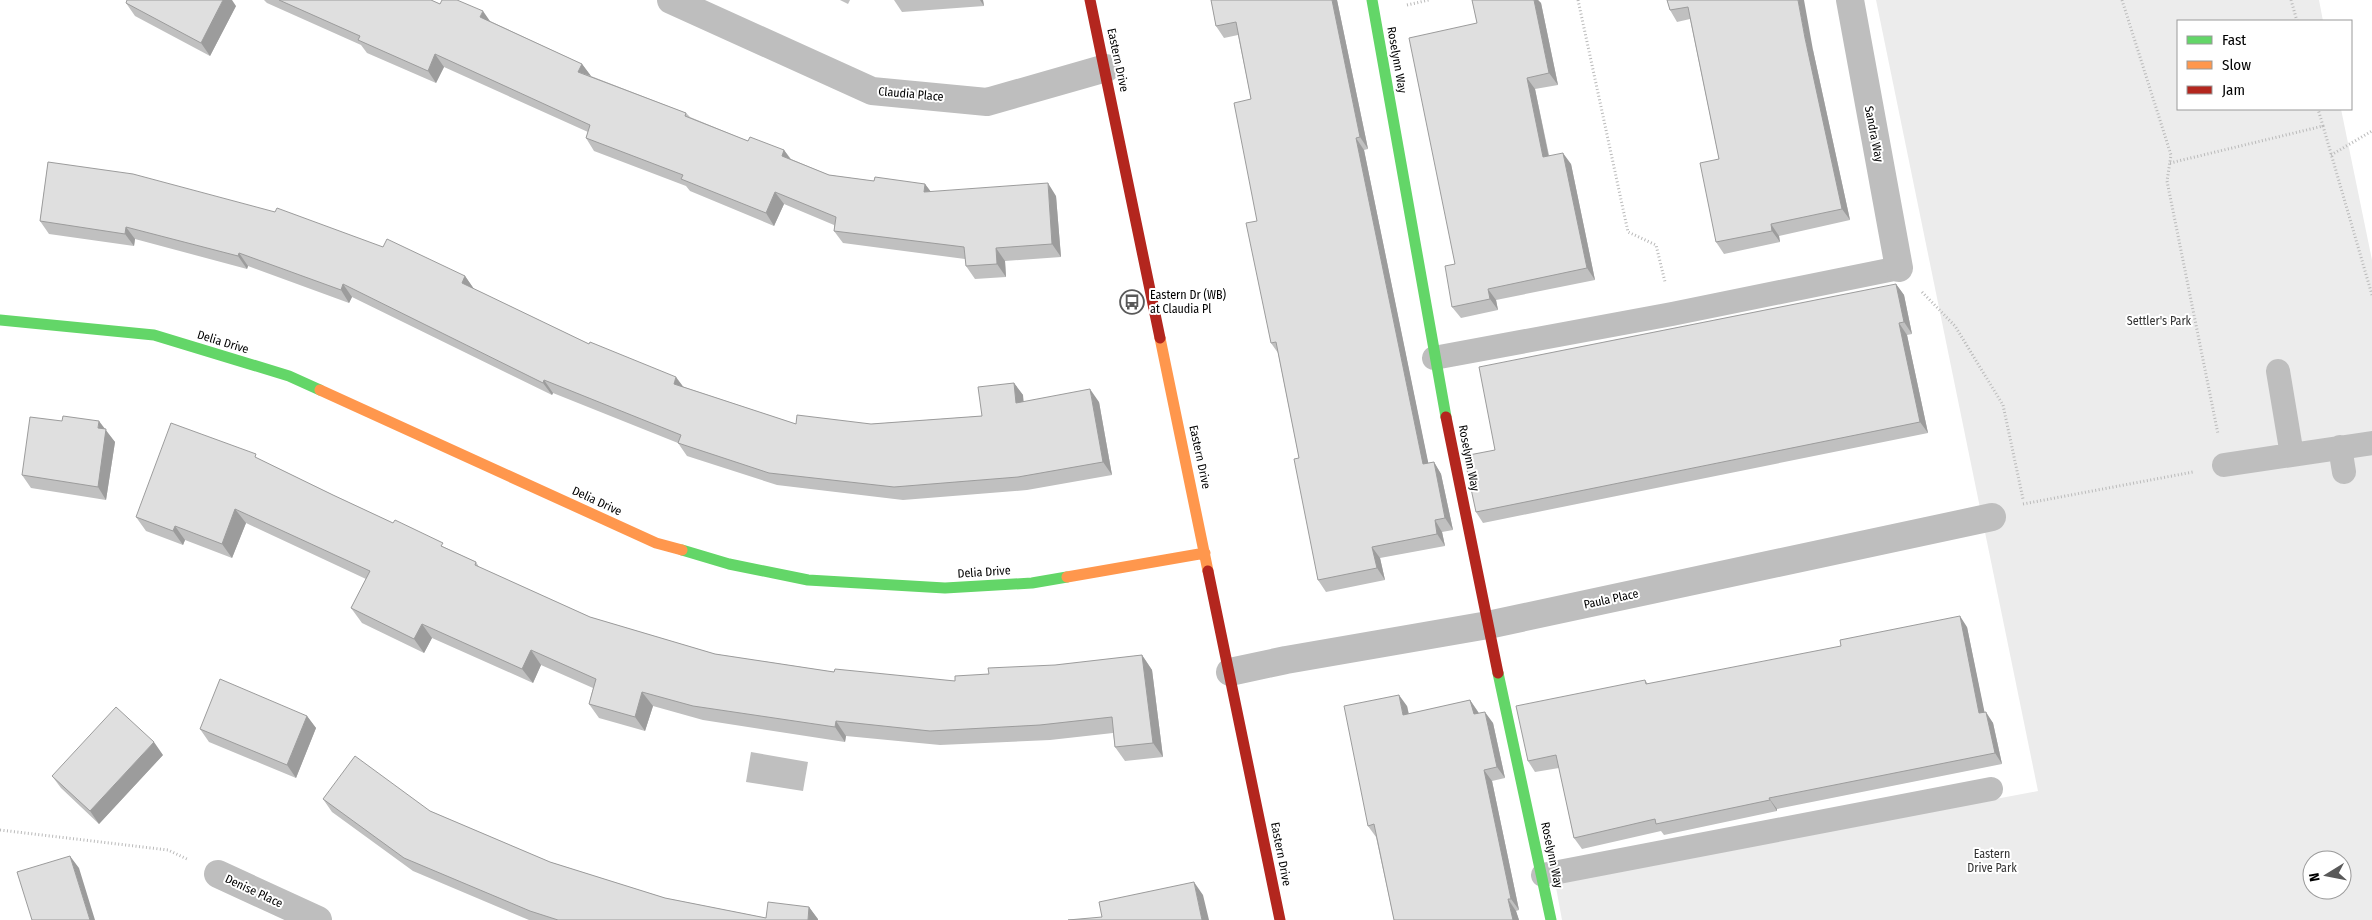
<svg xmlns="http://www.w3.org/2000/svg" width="2372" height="920" font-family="'Fira Sans Condensed',sans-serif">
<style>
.green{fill:#ececec;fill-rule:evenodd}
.water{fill:#bfbfbf}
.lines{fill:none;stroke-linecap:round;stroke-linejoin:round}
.path{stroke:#b9b9b9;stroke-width:3;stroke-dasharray:1 2.5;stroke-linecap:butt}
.lane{stroke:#bebebe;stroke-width:24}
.street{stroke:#bebebe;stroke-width:28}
.fast{stroke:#63d668;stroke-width:11}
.slow{stroke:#ff974d;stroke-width:11}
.jam{stroke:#b3261e;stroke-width:11}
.wall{fill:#c0c0c0}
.shaded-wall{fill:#9c9c9c}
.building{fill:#dfdfdf;stroke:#9c9c9c}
.labels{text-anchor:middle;stroke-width:4;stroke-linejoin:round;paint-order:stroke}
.street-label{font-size:12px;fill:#000;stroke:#fff}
.poi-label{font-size:12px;fill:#000;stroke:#fff;text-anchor:start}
.park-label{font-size:12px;fill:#333;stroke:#fff}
</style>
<rect width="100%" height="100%" fill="#fff"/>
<path class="green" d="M 1876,0 L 2319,0 L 2323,21 L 2178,21 L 2178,109 L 2341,109 L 2372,260 L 2372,920 L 1562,920 L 1555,882 L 2038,791 ZM 2312,860 L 2342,860 L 2342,890 L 2312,890 Z"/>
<path class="water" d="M 751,752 L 808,762 L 803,791 L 746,782 Z"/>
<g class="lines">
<path class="path" d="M 1578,0 L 1628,232 L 1656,245 L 1665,282
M 2122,0 L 2171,155 L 2167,181 L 2218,434
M 2291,0 L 2297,21
M 1407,5 L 1429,0
M 2323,126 L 2372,295
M 2331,155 L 2372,131
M 2170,163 L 2323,126 L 2318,109
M 1922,292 L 1955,326 L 2003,405 L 2023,499
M 2023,504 L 2193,472
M 0,830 L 168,850 L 189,860"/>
<path class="lane" d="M 1434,358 L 1672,314 L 1899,268
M 2278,371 L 2292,455
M 2340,447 L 2344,472
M 2224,465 L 2372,443
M 1543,875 L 1991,789"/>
<path class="street" d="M 671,0 L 872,91 L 987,102 L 1106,68
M 1850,0 L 1899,268
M 1230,672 L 1286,660 L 1488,625 L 1992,517
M 218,874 L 318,920"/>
<path class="fast" d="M 1372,0 L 1446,417
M 0,320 L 154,335 L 289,376 L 320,390
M 682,550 L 729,564 L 808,580 L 945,588 L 1032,583 L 1067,577
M 1498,673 L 1551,920"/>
<path class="slow" d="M 1160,338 L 1208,571
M 320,390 L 656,543 L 682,550
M 1067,577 L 1205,553"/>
<path class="jam" d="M 1090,0 L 1160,338
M 1446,417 L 1498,673
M 1208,571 L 1280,920"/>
</g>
<path class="wall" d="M 264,0 L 431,0 L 440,4 L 490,21 L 582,64 L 591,76 L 686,113 L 690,117 L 748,141 L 784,150 L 791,159 L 829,175 L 874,181 L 925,184 L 931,192 L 1056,196 L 1061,257 L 1005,261 L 1006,277 L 975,279 L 966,266 L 965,259 L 843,243 L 834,231 L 834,225 L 784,204 L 774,226 L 690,191 L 686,186 L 594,151 L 586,138 L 588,132 L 444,67 L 436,83 L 367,53 L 361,45 L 267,3 Z
M 840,0 L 850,0 L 848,4 Z
M 894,0 L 983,0 L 984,6 L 902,12 Z
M 1211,0 L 1337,0 L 1368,149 L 1364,150 L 1428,463 L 1434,462 L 1441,474 L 1453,530 L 1442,532 L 1445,546 L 1380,558 L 1385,580 L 1326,592 L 1318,580 L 1299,458 L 1278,353 L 1271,343 L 1257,221 L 1251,99 L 1238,35 L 1224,38 L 1216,26 Z
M 1472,0 L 1538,0 L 1541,3 L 1558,85 L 1535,89 L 1549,155 L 1571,164 L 1595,280 L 1496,300 L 1498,310 L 1461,318 L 1452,307 L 1455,264 L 1477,23 Z
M 1667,0 L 1813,50 L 1850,220 L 1779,236 L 1780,242 L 1724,254 L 1716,242 L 1719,159 L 1690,19 L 1677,22 L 1670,10 Z
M 126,3 L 236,6 L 210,56 L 135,16 Z
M 48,162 L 383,247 L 465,276 L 474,289 L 589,344 L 684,387 L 796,424 L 871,424 L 982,416 L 1014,383 L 1023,395 L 1023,401 L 1099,402 L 1112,475 L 1027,490 L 903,500 L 777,485 L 687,456 L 678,443 L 553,393 L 552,395 L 352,297 L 349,303 L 248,266 L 247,269 L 135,239 L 134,246 L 49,234 L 40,221 Z
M 1896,284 L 1904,295 L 1912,334 L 1907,335 L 1928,433 L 1483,523 L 1476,512 L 1495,450 Z
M 104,429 L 115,442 L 106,500 L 31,488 L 22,475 Z
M 259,459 L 333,495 L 476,562 L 479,567 L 590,617 L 715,654 L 834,672 L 955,681 L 989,674 L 1142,655 L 1152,670 L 1163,757 L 1125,761 L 1115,747 L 1113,733 L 1050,740 L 940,745 L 846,736 L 845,742 L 703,720 L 653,706 L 645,731 L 599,718 L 589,704 L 593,688 L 541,665 L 533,683 L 432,638 L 424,653 L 362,623 L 351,608 L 366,579 L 246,523 L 232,558 L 185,540 L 183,545 L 146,531 L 136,517 Z
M 1967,627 L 1984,712 L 1993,723 L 2002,764 L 1777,809 L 1777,811 L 1664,835 L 1661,831 L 1582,849 L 1574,838 L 1559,768 L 1535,772 L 1528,761 L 1645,680 L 1648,684 Z
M 1470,700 L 1479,713 L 1493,723 L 1505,778 L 1492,781 L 1519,910 L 1516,911 L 1519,920 L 1394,920 L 1376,837 L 1368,826 L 1407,706 L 1409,714 Z
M 307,716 L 316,728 L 296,778 L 209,742 L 200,729 Z
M 163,755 L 99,824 L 61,788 L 52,776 Z
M 323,799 L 430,811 L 550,862 L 665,898 L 766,918 L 809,907 L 818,920 L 529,920 L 413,871 L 332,812 Z"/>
<path class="shaded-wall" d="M 223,0 L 232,0 L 236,6 L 210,56 L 201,43 Z
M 980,0 L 983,0 L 984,6 Z
M 1332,0 L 1337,0 L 1368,149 L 1360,137 Z
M 1534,0 L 1538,0 L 1541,3 L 1558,85 L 1549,73 Z
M 1798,0 L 1804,0 L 1813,50 L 1850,220 L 1842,209 L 1805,38 Z
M 483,11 L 492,24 L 480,17 Z
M 435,54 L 444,67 L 436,83 L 428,71 Z
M 582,64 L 591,76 L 578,72 Z
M 1527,78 L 1535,89 L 1551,168 L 1543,157 Z
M 1356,138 L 1364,150 L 1431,476 L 1423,464 Z
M 784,150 L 793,163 L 782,156 Z
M 1563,153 L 1571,164 L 1595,280 L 1587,268 Z
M 1048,183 L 1056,196 L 1061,257 L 1052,244 Z
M 925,184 L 934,196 L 924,192 Z
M 775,192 L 784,204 L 774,226 L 766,213 Z
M 1771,224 L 1779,236 L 1780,242 L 1772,231 Z
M 126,227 L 135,239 L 134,246 L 125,234 Z
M 996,248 L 1005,261 L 1006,277 L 997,264 Z
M 239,253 L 248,266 L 247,269 L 238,256 Z
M 465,276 L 474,289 L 462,283 Z
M 343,284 L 352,297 L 349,303 L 341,290 Z
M 1896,284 L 1904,295 L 1912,334 L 1904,322 Z
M 1488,289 L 1496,300 L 1498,310 L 1490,299 Z
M 1899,323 L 1907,335 L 1928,433 L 1920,422 Z
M 676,377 L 685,389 L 674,384 Z
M 544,380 L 553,393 L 552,395 L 543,383 Z
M 1014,383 L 1023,395 L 1025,415 L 1016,403 Z
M 1090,389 L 1099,402 L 1112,475 L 1103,462 Z
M 99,421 L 115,442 L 106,500 L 98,487 L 98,428 Z
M 1434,462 L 1441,474 L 1453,530 L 1445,518 Z
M 235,509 L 246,523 L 232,558 L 222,544 Z
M 1435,520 L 1442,532 L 1445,546 L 1437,534 Z
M 175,526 L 185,540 L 183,545 L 173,531 Z
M 1372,547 L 1380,558 L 1385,580 L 1377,568 Z
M 1960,616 L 1967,627 L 1987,724 L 1979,713 Z
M 422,624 L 432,638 L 424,653 L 414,639 Z
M 531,650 L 541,665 L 533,683 L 522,669 Z
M 1142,655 L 1152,670 L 1163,757 L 1153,743 Z
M 642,692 L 653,706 L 645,731 L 635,717 Z
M 1399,695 L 1407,706 L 1411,726 L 1403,715 Z
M 1470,700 L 1478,712 L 1482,725 L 1474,714 Z
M 1485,712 L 1493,723 L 1505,778 L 1497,767 Z
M 1986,712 L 1993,723 L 2002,764 L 1995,753 Z
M 307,716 L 316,728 L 296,778 L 287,765 Z
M 836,721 L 846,736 L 845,742 L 835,727 Z
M 154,742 L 163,755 L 99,824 L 90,811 Z
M 1484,770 L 1492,781 L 1519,910 L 1511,899 Z
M 1769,798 L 1777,809 L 1777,811 L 1770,800 Z
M 70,856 L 79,868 L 95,920 L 90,920 Z
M 1194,882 L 1203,895 L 1209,920 L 1202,920 Z
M 1508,899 L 1516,911 L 1519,920 L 1513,920 Z
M 809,907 L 818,919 L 818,920 L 808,920 Z"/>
<path class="building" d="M 127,0 L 223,0 L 201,43 L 126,3 Z
M 279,0 L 431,0 L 440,4 L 442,0 L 457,0 L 483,11 L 480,17 L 582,64 L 578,72 L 686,113 L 685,116 L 748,141 L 750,137 L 784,150 L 782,156 L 829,175 L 874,181 L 875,177 L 925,184 L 924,192 L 1048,183 L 1052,244 L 996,248 L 997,264 L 966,266 L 964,247 L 834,231 L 836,217 L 775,192 L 766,213 L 681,179 L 683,175 L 586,138 L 590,125 L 435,54 L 428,71 L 358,40 L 360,36 Z
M 1211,0 L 1332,0 L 1360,137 L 1356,138 L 1423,464 L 1434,462 L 1445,518 L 1435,520 L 1437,534 L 1372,547 L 1377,568 L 1318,580 L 1294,459 L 1299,458 L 1276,342 L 1271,343 L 1246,223 L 1257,221 L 1234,103 L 1251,99 L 1236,22 L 1216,26 Z
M 1472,0 L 1534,0 L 1549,73 L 1527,78 L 1543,157 L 1563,153 L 1587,268 L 1488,289 L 1490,299 L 1452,307 L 1445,266 L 1455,264 L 1409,38 L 1477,23 Z
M 1667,0 L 1798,0 L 1805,38 L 1842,209 L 1771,224 L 1772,231 L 1716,242 L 1700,163 L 1719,159 L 1688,7 L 1670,10 Z
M 48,162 L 133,174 L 275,212 L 277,208 L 383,247 L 387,239 L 465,276 L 462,283 L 589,344 L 590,342 L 676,377 L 674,384 L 796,424 L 797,415 L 871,424 L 982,416 L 978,387 L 1014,383 L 1016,403 L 1090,389 L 1103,462 L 1018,477 L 894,487 L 769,473 L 678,443 L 681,435 L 544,380 L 543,383 L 343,284 L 341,290 L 239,253 L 238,256 L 126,227 L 125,234 L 40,221 Z
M 1896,284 L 1904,322 L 1899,323 L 1920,422 L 1476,512 L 1464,456 L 1495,450 L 1479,367 Z
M 63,416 L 99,421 L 98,428 L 106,429 L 98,487 L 22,475 L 30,417 L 62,421 Z
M 171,423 L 256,454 L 255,457 L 333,495 L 393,523 L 395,520 L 443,543 L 441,546 L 476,562 L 475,565 L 590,617 L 715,654 L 834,672 L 835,669 L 955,681 L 955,676 L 989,674 L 988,668 L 1055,665 L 1142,655 L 1153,743 L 1115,747 L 1112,717 L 1040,725 L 930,731 L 836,721 L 835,727 L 693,706 L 642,692 L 635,717 L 589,704 L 596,679 L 531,650 L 522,669 L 422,624 L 414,639 L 351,608 L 370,571 L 235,509 L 222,544 L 175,526 L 173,531 L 136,517 Z
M 1960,616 L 1979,713 L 1986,712 L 1995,753 L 1769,798 L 1770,800 L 1656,824 L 1655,819 L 1574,838 L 1556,755 L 1528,761 L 1516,706 L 1645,680 L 1646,684 L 1841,646 L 1840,640 Z
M 220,679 L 307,716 L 287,765 L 200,729 Z
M 1399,695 L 1403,715 L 1470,700 L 1474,714 L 1485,712 L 1497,767 L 1484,770 L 1511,899 L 1508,899 L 1513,920 L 1394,920 L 1374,824 L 1368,826 L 1344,706 Z
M 116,707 L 154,742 L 90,811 L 52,776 Z
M 355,756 L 430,811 L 550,862 L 665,898 L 766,918 L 768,902 L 809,907 L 808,920 L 558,920 L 530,911 L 404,858 L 323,799 Z
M 70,856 L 90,920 L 32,920 L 17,872 Z
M 1194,882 L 1202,920 L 1068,920 L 1102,917 L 1099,902 Z"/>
<defs>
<g id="bus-ring" transform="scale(1.25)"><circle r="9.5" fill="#fff" stroke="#595959" stroke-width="1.5"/><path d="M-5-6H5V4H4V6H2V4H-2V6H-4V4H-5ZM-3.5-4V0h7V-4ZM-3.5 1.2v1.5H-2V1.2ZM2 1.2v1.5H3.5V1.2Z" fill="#595959"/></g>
</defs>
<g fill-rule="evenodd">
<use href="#bus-ring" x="1132" y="302"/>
</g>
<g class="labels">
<g class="street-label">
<text transform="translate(1118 60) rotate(78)" y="4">Eastern Drive</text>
<text transform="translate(1397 60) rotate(80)" y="4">Roselynn Way</text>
<text transform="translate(911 94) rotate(5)" y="4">Claudia Place</text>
<text transform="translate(1874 134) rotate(79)" y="4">Sandra Way</text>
<text transform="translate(223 342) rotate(17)" y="4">Delia Drive</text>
<text transform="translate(1200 457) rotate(78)" y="4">Eastern Drive</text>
<text transform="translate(1469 458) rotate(79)" y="4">Roselynn Way</text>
<text transform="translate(597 501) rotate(25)" y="4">Delia Drive</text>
<text transform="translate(984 572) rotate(-4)" y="4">Delia Drive</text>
<text transform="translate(1611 599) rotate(-12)" y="4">Paula Place</text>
<text transform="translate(1281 854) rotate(79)" y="4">Eastern Drive</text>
<text transform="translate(1552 855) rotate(78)" y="4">Roselynn Way</text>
<text transform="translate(254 891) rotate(25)" y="4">Denise Place</text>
</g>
<g class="poi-label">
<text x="1150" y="299">Eastern Dr (WB)<tspan x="1150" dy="14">at Claudia Pl</tspan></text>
</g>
<g class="park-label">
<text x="2159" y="325">Settler's Park</text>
<text x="1992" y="858">Eastern<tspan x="1992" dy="14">Drive Park</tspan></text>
</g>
</g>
<rect x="2177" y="20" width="175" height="90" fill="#ffffff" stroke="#999999"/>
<rect x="2187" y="36" width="25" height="8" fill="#63d668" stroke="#999999"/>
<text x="2222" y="45" font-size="15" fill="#000000">Fast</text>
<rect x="2187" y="61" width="25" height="8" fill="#ff974d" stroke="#999999"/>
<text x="2222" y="70" font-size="15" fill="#000000">Slow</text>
<rect x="2187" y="86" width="25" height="8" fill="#b3261e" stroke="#999999"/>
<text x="2222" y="95" font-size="15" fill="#000000">Jam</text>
<g transform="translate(2327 875) rotate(260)"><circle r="24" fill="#ffffff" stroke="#999999"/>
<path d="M0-4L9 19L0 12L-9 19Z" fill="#595959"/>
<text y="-8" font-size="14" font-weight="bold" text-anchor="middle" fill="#000000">N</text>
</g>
</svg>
